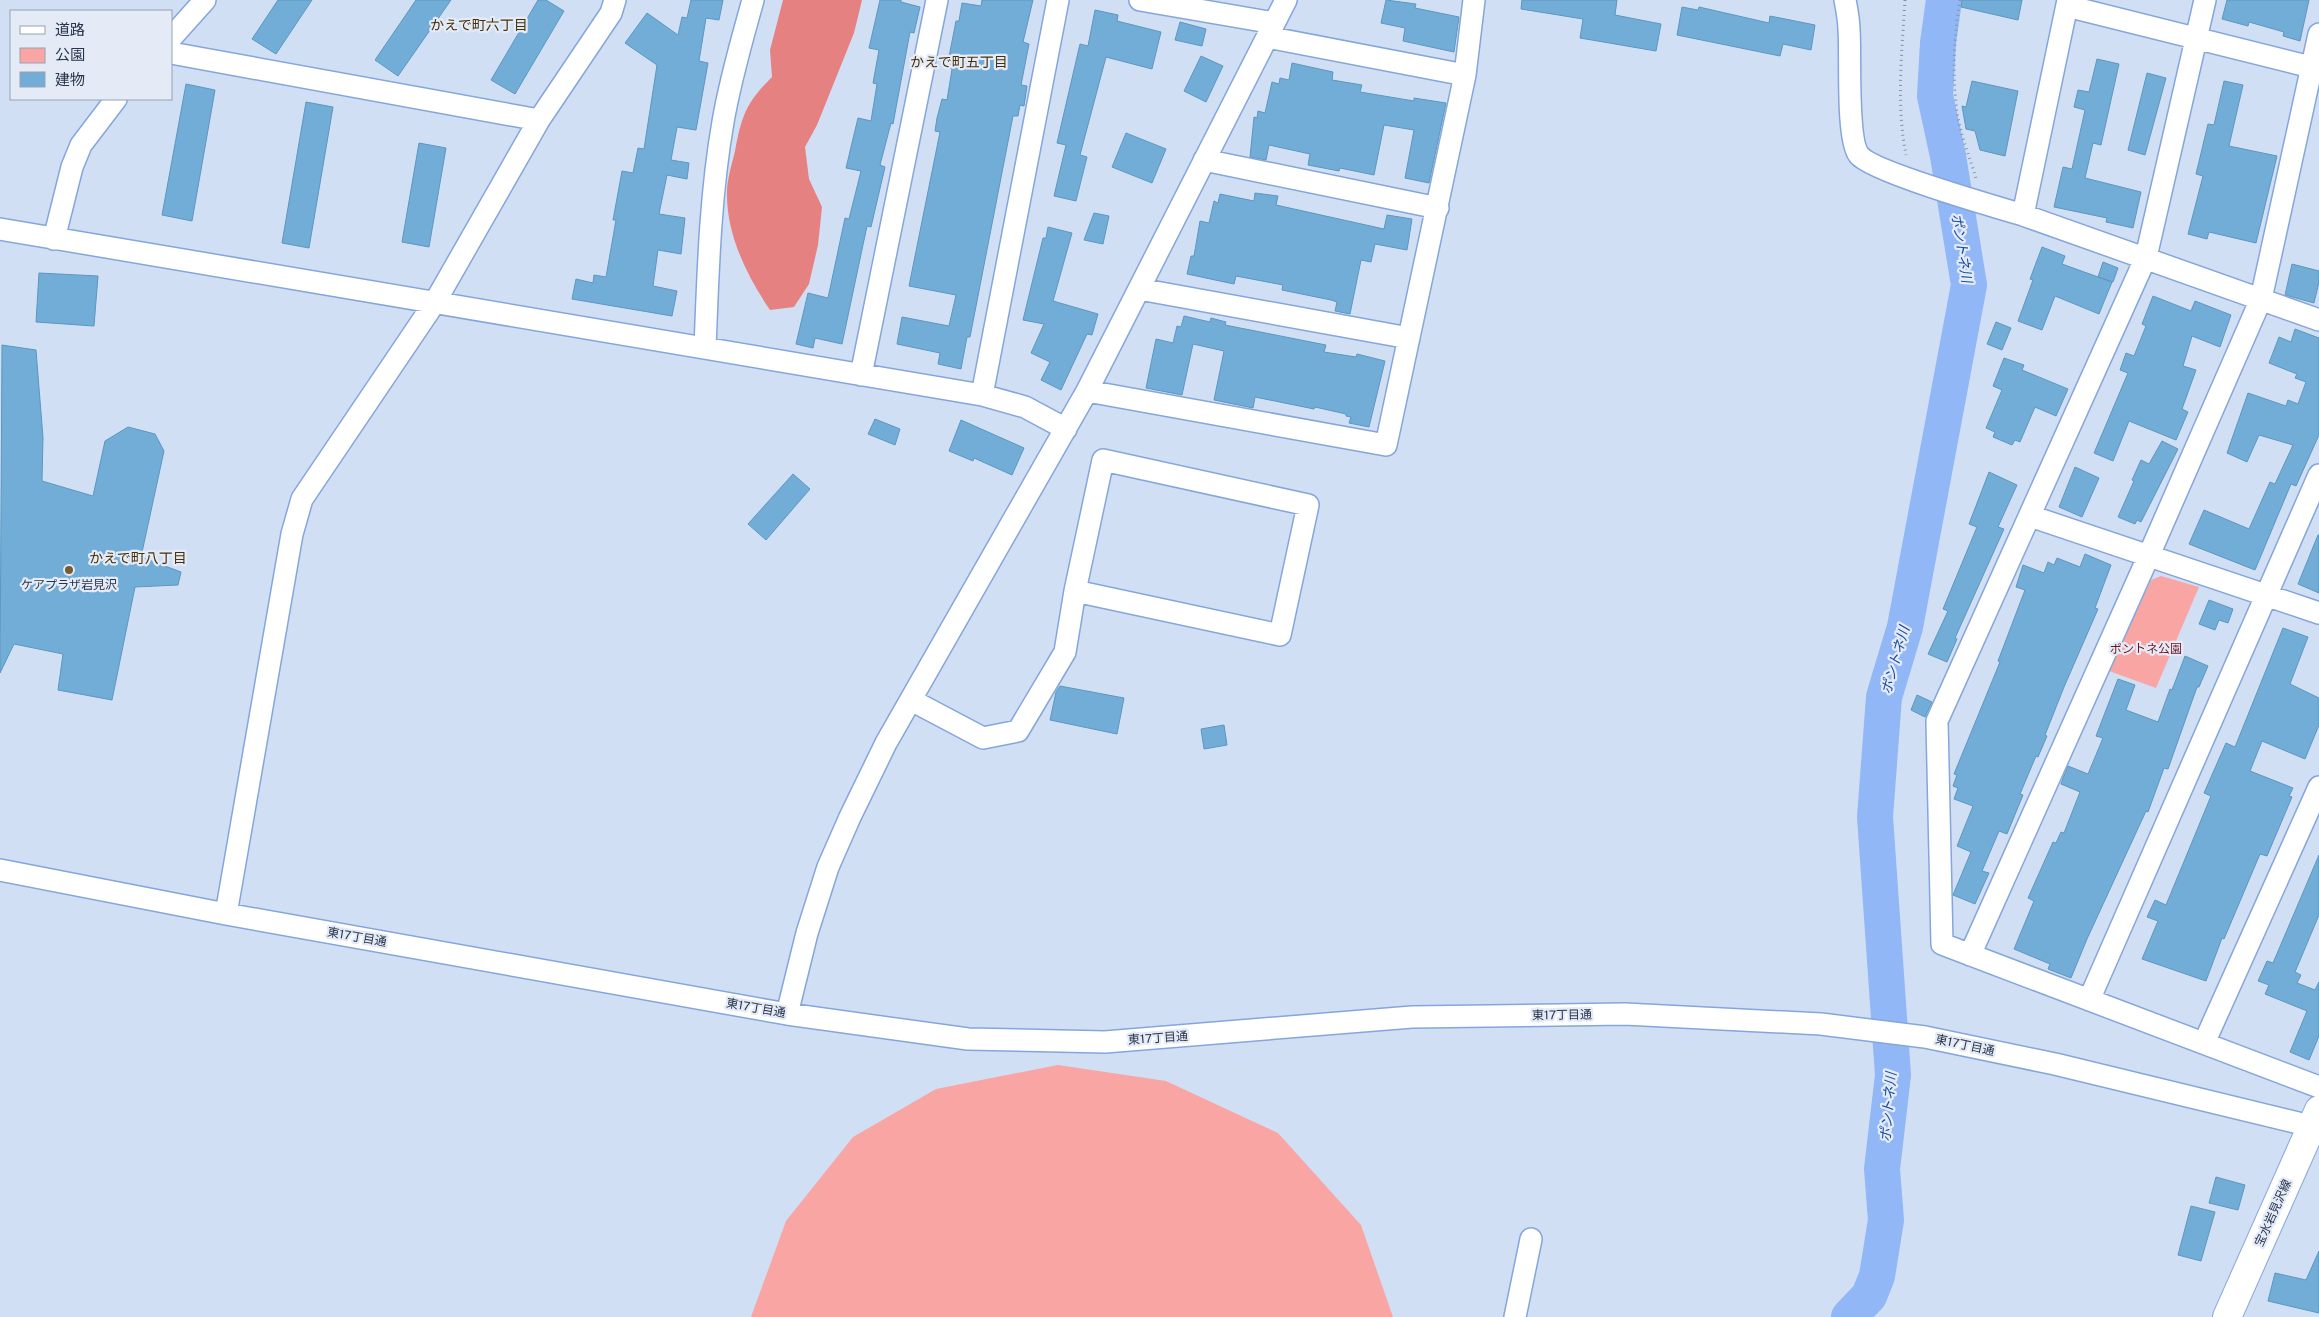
<svg xmlns="http://www.w3.org/2000/svg" width="2319" height="1317" font-family="'Public Sans','Noto Sans JP',sans-serif">
<style>
.green{fill:#f9a5a4}
.forest{fill:#e68182}
.lines{fill:none;stroke-linecap:round;stroke-linejoin:round}
.river{stroke:#91b7f6;stroke-width:36}
.building{fill:#72add7;stroke:#5c97bf}
.minor-casing{stroke:#85a6db;stroke-width:24}
.major-casing{stroke:#85a6db;stroke-width:30}
.path{stroke:#8492a8;stroke-width:3;stroke-dasharray:1 4;stroke-linecap:butt}
.minor{stroke:#fff;stroke-width:21}
.major{stroke:#fff;stroke-width:28}
.poi-dot{fill:#765c2d;stroke:#e4ebf7;stroke-width:2}
.labels{text-anchor:middle;stroke-width:4.5;stroke-linejoin:round;paint-order:stroke}
.poi-label{font-size:12px;fill:#27344a;stroke:#e4ebf7}
.park-label{font-size:12px;fill:#701621;stroke:#e4ebf7}
.street-label{font-size:12px;fill:#27344a;stroke:#e4ebf7}
.neighbourhood-label{font-size:14px;fill:#45310a;stroke:#e4ebf7}
.water-label{font-size:14px;font-style:italic;fill:#174ea6;stroke:#e4ebf7}
</style>
<rect width="100%" height="100%" fill="#d1dff5"/>
<path class="green" d="M 2161,576 L 2199,587 L 2156,688 L 2109,671 L 2151,580 Z
M 1058,1065 L 1166,1081 L 1278,1133 L 1361,1225 L 1393,1317 L 751,1317 L 786,1221 L 853,1137 L 936,1089 Z"/>
<path class="forest" d="M 783,0 L 862,0 L 854,33 L 817,125 L 805,147 L 809,179 L 822,207 L 818,245 L 809,284 L 794,307 L 770,310 C 747,276 726,234 727,192 C 727,179 732,164 735,151 C 742,115 746,103 772,77 L 770,50 Z"/>
<g class="lines">
<path class="river" d="M 1849,1317 L 1869,1296 L 1877,1276 L 1886,1220 L 1882,1169 L 1893,1075 L 1875,817 L 1884,697 L 1905,627 L 1969,285 L 1948,156 L 1935,96 L 1938,43 L 1944,0"/>
</g>
<path class="building" d="M 278,0 L 312,0 L 276,54 L 252,39 Z
M 416,0 L 451,0 L 398,76 L 375,60 Z
M 538,0 L 546,0 L 564,11 L 515,94 L 491,80 Z
M 691,0 L 723,0 L 719,20 L 706,18 L 699,61 L 708,63 L 696,130 L 677,127 L 671,160 L 689,163 L 687,179 L 667,175 L 659,214 L 685,218 L 681,254 L 658,250 L 653,286 L 677,291 L 672,316 L 572,299 L 576,279 L 593,283 L 594,275 L 606,277 L 616,220 L 613,220 L 622,171 L 633,173 L 638,148 L 644,149 L 657,65 L 625,43 L 647,13 L 678,35 L 682,17 L 687,18 Z
M 880,0 L 901,0 L 901,2 L 920,7 L 914,33 L 910,32 L 893,124 L 891,123 L 880,165 L 885,167 L 871,227 L 867,226 L 842,344 L 815,338 L 813,348 L 796,344 L 808,293 L 828,298 L 845,218 L 849,219 L 861,171 L 846,168 L 858,118 L 871,121 L 877,84 L 873,83 L 879,50 L 869,48 Z
M 982,0 L 1033,0 L 1023,42 L 1029,44 L 1021,85 L 1027,86 L 1024,106 L 1020,105 L 1018,116 L 1013,116 L 970,337 L 967,337 L 961,369 L 938,364 L 940,353 L 897,344 L 902,317 L 949,326 L 956,295 L 909,286 L 940,132 L 935,131 L 937,118 L 942,99 L 947,100 L 952,69 L 947,67 L 956,21 L 959,21 L 962,3 L 981,6 Z
M 1386,0 L 1416,4 L 1415,8 L 1459,17 L 1454,52 L 1403,41 L 1405,28 L 1381,23 Z
M 1522,0 L 1617,0 L 1615,15 L 1661,24 L 1656,51 L 1580,38 L 1583,19 L 1521,9 Z
M 1962,0 L 2022,0 L 2018,20 L 1961,7 Z
M 2227,0 L 2309,0 L 2300,41 L 2283,36 L 2284,32 L 2249,22 L 2248,26 L 2222,19 Z
M 1682,7 L 1698,10 L 1699,7 L 1769,23 L 1770,16 L 1815,25 L 1811,50 L 1783,44 L 1780,56 L 1677,35 Z
M 1095,10 L 1118,15 L 1117,21 L 1161,32 L 1152,69 L 1106,57 L 1080,155 L 1087,157 L 1076,201 L 1054,196 L 1066,145 L 1057,143 L 1080,44 L 1088,46 Z
M 1180,22 L 1206,29 L 1202,46 L 1175,40 Z
M 1201,56 L 1223,66 L 1206,102 L 1184,91 Z
M 2097,59 L 2119,64 L 2101,145 L 2093,143 L 2085,178 L 2141,192 L 2133,228 L 2106,222 L 2107,218 L 2054,207 L 2063,167 L 2072,169 L 2085,110 L 2074,107 L 2078,90 L 2089,92 Z
M 1292,63 L 1333,72 L 1332,80 L 1362,85 L 1360,92 L 1414,101 L 1414,98 L 1446,103 L 1429,183 L 1405,178 L 1414,130 L 1384,125 L 1374,175 L 1340,168 L 1339,171 L 1308,165 L 1310,154 L 1269,145 L 1266,160 L 1250,157 L 1254,117 L 1257,118 L 1258,111 L 1265,113 L 1272,82 L 1279,84 L 1280,78 L 1289,80 Z
M 2147,73 L 2166,78 L 2145,155 L 2128,150 Z
M 1972,81 L 2018,91 L 2005,156 L 1980,150 L 1975,131 L 1966,129 L 1962,106 L 1966,107 Z
M 2224,81 L 2243,85 L 2229,146 L 2277,156 L 2256,243 L 2209,232 L 2207,239 L 2188,234 L 2203,176 L 2196,174 L 2208,124 L 2214,125 Z
M 186,84 L 215,90 L 192,221 L 162,215 Z
M 306,102 L 333,107 L 309,248 L 282,243 Z
M 1126,133 L 1166,149 L 1152,183 L 1112,167 Z
M 419,143 L 446,148 L 429,247 L 402,242 Z
M 1255,193 L 1278,196 L 1276,205 L 1384,229 L 1387,215 L 1412,219 L 1407,250 L 1375,244 L 1371,262 L 1361,260 L 1350,314 L 1335,311 L 1337,302 L 1331,300 L 1282,290 L 1283,285 L 1236,276 L 1234,284 L 1187,274 L 1191,256 L 1194,256 L 1200,221 L 1209,223 L 1214,201 L 1218,203 L 1220,194 L 1254,201 Z
M 1094,213 L 1109,216 L 1103,244 L 1084,240 Z
M 1048,227 L 1072,233 L 1053,301 L 1098,314 L 1092,335 L 1087,334 L 1061,390 L 1041,380 L 1050,362 L 1031,353 L 1044,324 L 1023,320 L 1043,238 L 1046,238 Z
M 2042,247 L 2065,256 L 2062,264 L 2112,282 L 2099,314 L 2055,296 L 2042,330 L 2018,321 L 2033,280 L 2030,279 Z
M 2103,262 L 2118,268 L 2113,282 L 2098,277 Z
M 2292,264 L 2319,271 L 2319,282 L 2314,303 L 2285,295 Z
M 39,273 L 98,276 L 94,326 L 36,322 Z
M 2153,296 L 2191,311 L 2195,301 L 2231,315 L 2220,347 L 2192,336 L 2183,366 L 2196,370 L 2182,409 L 2188,412 L 2176,440 L 2129,421 L 2113,461 L 2094,453 L 2128,373 L 2120,370 L 2126,353 L 2134,356 L 2146,326 L 2142,324 Z
M 1184,316 L 1210,322 L 1211,318 L 1226,322 L 1225,325 L 1326,345 L 1324,352 L 1356,357 L 1357,354 L 1385,361 L 1369,427 L 1349,423 L 1351,417 L 1346,416 L 1346,414 L 1315,407 L 1314,409 L 1255,397 L 1253,408 L 1214,400 L 1224,351 L 1193,344 L 1182,395 L 1146,388 L 1156,339 L 1173,343 L 1177,326 L 1181,327 Z
M 1996,322 L 2011,328 L 2002,350 L 1987,344 Z
M 2295,329 L 2319,338 L 2319,435 L 2296,486 L 2291,484 L 2255,570 L 2189,544 L 2204,510 L 2249,529 L 2270,482 L 2275,484 L 2293,445 L 2259,435 L 2247,462 L 2227,453 L 2248,393 L 2286,406 L 2288,400 L 2298,404 L 2306,382 L 2295,378 L 2297,374 L 2269,363 L 2279,337 L 2291,342 Z
M 2,345 L 36,350 L 43,438 L 42,481 L 93,496 L 105,441 L 128,427 L 155,434 L 164,451 L 141,557 L 181,572 L 178,585 L 135,587 L 112,700 L 58,690 L 63,654 L 14,644 L 0,673 Z
M 2004,358 L 2024,365 L 2022,370 L 2068,389 L 2056,416 L 2035,407 L 2020,442 L 2015,440 L 2012,445 L 1993,437 L 1995,432 L 1986,428 L 2002,390 L 1993,386 Z
M 875,419 L 900,429 L 895,445 L 868,434 Z
M 961,420 L 1024,448 L 1012,475 L 974,458 L 973,461 L 949,451 Z
M 2162,441 L 2178,449 L 2141,522 L 2137,520 L 2135,524 L 2118,517 L 2134,481 L 2132,480 L 2141,460 L 2149,464 Z
M 2075,467 L 2099,478 L 2082,517 L 2059,507 Z
M 1989,472 L 2017,485 L 1998,527 L 2004,529 L 1955,638 L 1957,639 L 1947,662 L 1928,654 L 1948,611 L 1943,609 L 1977,527 L 1969,524 Z
M 793,474 L 810,489 L 766,540 L 748,524 Z
M 2318,535 L 2319,535 L 2319,593 L 2298,584 Z
M 2085,554 L 2111,565 L 2095,608 L 2098,609 L 2064,687 L 2045,735 L 2047,736 L 2038,757 L 2036,756 L 2020,794 L 2023,795 L 2007,834 L 1999,831 L 1982,871 L 1989,873 L 1975,904 L 1953,895 L 1971,852 L 1957,846 L 1973,806 L 1954,799 L 1958,788 L 1953,786 L 1957,775 L 1954,774 L 2000,662 L 1998,661 L 2025,590 L 2016,587 L 2023,565 L 2044,573 L 2048,562 L 2054,565 L 2057,558 L 2080,567 Z
M 2209,600 L 2233,609 L 2228,623 L 2219,620 L 2215,630 L 2199,624 Z
M 2283,628 L 2308,637 L 2290,684 L 2319,698 L 2319,725 L 2305,759 L 2262,741 L 2250,771 L 2293,788 L 2289,796 L 2292,797 L 2267,856 L 2260,854 L 2224,939 L 2222,938 L 2206,981 L 2142,959 L 2158,921 L 2147,917 L 2155,900 L 2166,905 L 2211,796 L 2204,793 L 2226,743 L 2235,747 Z
M 2185,656 L 2208,666 L 2199,687 L 2197,687 L 2168,769 L 2164,768 L 2148,812 L 2146,811 L 2087,939 L 2071,978 L 2048,969 L 2050,964 L 2014,949 L 2034,901 L 2028,898 L 2053,842 L 2056,843 L 2061,832 L 2064,833 L 2080,792 L 2061,784 L 2063,778 L 2068,766 L 2088,774 L 2103,738 L 2096,736 L 2118,679 L 2135,685 L 2126,710 L 2158,722 L 2170,689 L 2172,690 Z
M 1060,686 L 1124,698 L 1117,734 L 1050,720 L 1056,692 Z
M 1917,695 L 1932,702 L 1925,717 L 1911,710 Z
M 1224,725 L 1227,745 L 1204,749 L 1201,729 Z
M 2319,855 L 2319,915 L 2295,972 L 2301,975 L 2297,983 L 2315,990 L 2319,982 L 2319,1036 L 2309,1060 L 2290,1052 L 2307,1011 L 2265,994 L 2269,985 L 2258,981 L 2267,961 L 2273,963 Z
M 2216,1177 L 2245,1185 L 2238,1210 L 2209,1203 Z
M 2191,1206 L 2215,1212 L 2201,1261 L 2178,1255 Z
M 2319,1251 L 2319,1313 L 2268,1301 L 2275,1273 L 2306,1280 Z"/>
<g class="lines">
<g class="minor-casing">
<path id="minor" d="M 1140,0 L 1274,23
M 1845,0 C 1847,10 1849,20 1849,30 C 1851,54 1846,139 1859,155 C 1871,171 1996,207 2023,215
M 2068,0 L 2023,215 L 2319,320
M 2205,0 L 2146,257 L 1937,721 L 1942,944 L 2319,1087
M 2067,6 L 2319,69
M 1267,37 L 1465,75
M 171,38 L 205,0
M 171,53 L 539,120
M 1204,160 L 1438,208
M 0,229 L 982,395 L 1025,407 L 1066,429
M 54,239 L 72,167 L 81,145 L 116,99
M 1139,289 L 1409,338
M 705,348 C 708,273 710,196 723,122 C 730,80 742,40 753,0
M 861,375 L 937,0
M 1087,391 L 1386,445 L 1465,75 L 1474,0
M 982,395 L 1058,0
M 1103,460 L 1308,505 L 1280,635 L 1075,591 Z
M 2030,516 L 2319,613
M 911,700 L 983,738 L 1018,731 L 1065,652 L 1075,591
M 0,870 L 226,914 L 787,1014 L 968,1039 L 1105,1042 L 1412,1017 L 1625,1014 L 1821,1024 L 1925,1037 L 2055,1064 L 2319,1128
M 226,914 L 292,534 L 302,499 L 435,302 L 539,120 L 611,13 L 615,0
M 1970,955 L 2149,555 L 2261,299 L 2319,34
M 2089,1000 L 2319,475
M 787,1014 L 807,933 L 828,867 L 850,817 L 886,743 L 1087,391 L 1286,0
M 2204,1043 L 2319,787
M 1515,1317 L 1531,1239"/>
</g>
<g class="major-casing">
<path id="major" d="M 2227,1317 L 2319,1110"/>
</g>
<path class="path" d="M 1905,0 C 1902,52 1896,104 1906,155
M 1960,0 C 1954,36 1952,75 1957,112 C 1960,134 1970,157 1976,179"/>
<use href="#minor" class="minor"/>
<use href="#major" class="major"/>
</g>
<circle class="poi-dot" cx="69" cy="570" r="5"/>
<g class="labels">
<g class="poi-label">
<text x="69" y="589">ケアプラザ岩見沢</text>
</g>
<g class="park-label">
<text x="2146" y="653">ポントネ公園</text>
</g>
<g class="street-label">
<text transform="translate(357 937) rotate(10)" y="4">東17丁目通</text>
<text transform="translate(756 1008) rotate(10)" y="4">東17丁目通</text>
<text transform="translate(1562 1015) rotate(-1)" y="4">東17丁目通</text>
<text transform="translate(1158 1038) rotate(-4)" y="4">東17丁目通</text>
<text transform="translate(1965 1045) rotate(12)" y="4">東17丁目通</text>
<text transform="translate(2273 1213) rotate(-66)" y="4">宝水岩見沢線</text>
</g>
<g class="neighbourhood-label">
<text x="479" y="30">かえで町六丁目</text>
<text x="959" y="67">かえで町五丁目</text>
<text x="138" y="563">かえで町八丁目</text>
</g>
<g class="water-label">
<text transform="translate(1962 248) rotate(81)" y="5">ポントネ川</text>
<text transform="translate(1895 660) rotate(-74)" y="5">ポントネ川</text>
<text transform="translate(1888 1107) rotate(-85)" y="5">ポントネ川</text>
</g>
</g>
<rect x="10" y="10" width="162" height="90" fill="#e4ebf7" stroke="#98a2b2"/>
<rect x="20" y="26" width="25" height="8" fill="#ffffff" stroke="#98a2b2"/>
<text x="55" y="35" font-size="15" fill="#27344a">道路</text>
<rect x="20" y="48" width="25" height="15" fill="#f9a5a4" stroke="#98a2b2"/>
<text x="55" y="60" font-size="15" fill="#27344a">公園</text>
<rect x="20" y="72" width="25" height="15" fill="#72add7" stroke="#98a2b2"/>
<text x="55" y="85" font-size="15" fill="#27344a">建物</text>
</svg>
